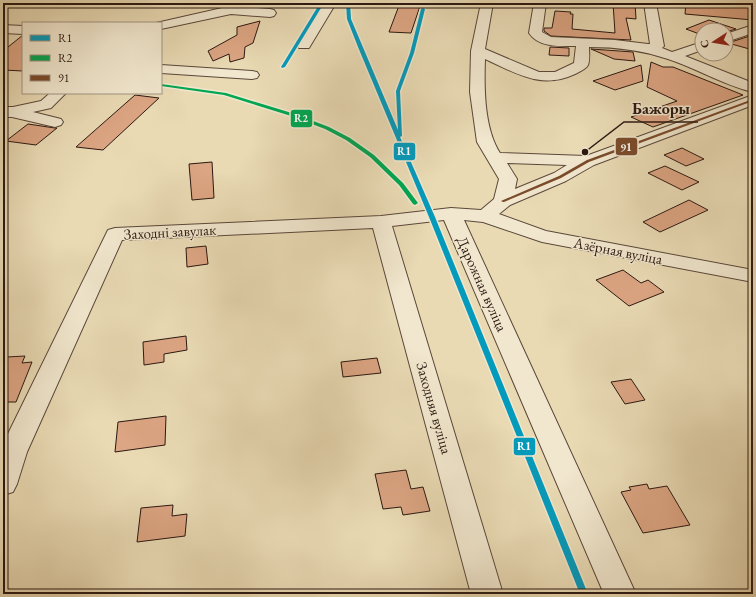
<svg xmlns="http://www.w3.org/2000/svg" width="756" height="597" font-family="'EB Garamond',serif">
<style>
.building{fill:#dca583;stroke:#2b1811}
.lines{fill:none;stroke-linecap:round;stroke-linejoin:round}
.minor-casing{stroke:#5a483a;stroke-width:2}
.minor{fill:#f1e7ce;fill-rule:evenodd}
.bus-1-casing{stroke:#f1e7ce;stroke-width:3}
.bus-1{fill:#7a4b2a;fill-rule:evenodd}
.rail-1-casing{stroke:#f1e7ce;stroke-width:3}
.rail-2-casing{stroke:#f1e7ce;stroke-width:3}
.rail-1{fill:#049abb;fill-rule:evenodd}
.rail-2{fill:#00a651;fill-rule:evenodd}
.labels{text-anchor:middle;stroke-width:3;stroke-linejoin:round;paint-order:stroke}
.street-label{font-size:15px;fill:#2b1811;stroke:#f1e7ce}
.leader{fill:none;stroke:#2b1811;stroke-width:1.5}
.callout-dot{fill:#2b1811;stroke:#f1e7ce;stroke-width:1.5}
.callout-label{font-size:16px;text-anchor:middle;font-weight:bold;fill:#2b1811;stroke:#f1e7ce;stroke-width:3;stroke-linejoin:round;paint-order:stroke}
.line-badge{stroke:#f1e7ce;stroke-width:1.5}
.badge-label{font-size:11px;text-anchor:middle;font-weight:bold;fill:#fff}
</style>
<rect width="100%" height="100%" fill="#e9dab4"/>
<filter id="stains"><feTurbulence type="fractalNoise" baseFrequency=".005" numOctaves="4"/><feColorMatrix values="0 0 0 0 .2 0 0 0 0 .09 0 0 0 0 .02 0 0 0 .5 -.17"/></filter>
<radialGradient id="worn" r=".72"><stop offset=".6" stop-color="#630" stop-opacity="0"/><stop offset="1" stop-color="#630" stop-opacity=".3"/></radialGradient>
<path class="building" d="M 400,3 L 421,3 L 411,33 L 389,32 Z
M 613,3 L 635,3 L 636,19 L 626,18 L 631,40 L 551,36 L 544,31 L 544,28 L 552,28 L 555,11 L 571,12 L 570,14 L 573,14 L 572,29 L 615,33 Z
M 686,3 L 753,3 L 753,20 L 685,14 Z
M 709,20 L 736,29 L 726,32 L 726,30 L 702,30 L 702,35 L 686,29 Z
M 260,21 L 253,43 L 245,47 L 244,58 L 230,62 L 229,54 L 213,61 L 208,51 L 237,35 L 237,27 Z
M 23,35 L 23,71 L 3,70 L 3,51 Z
M 753,35 L 753,50 L 728,43 Z
M 550,47 L 569,48 L 569,56 L 549,55 Z
M 591,49 L 633,52 L 635,61 L 614,59 Z
M 651,62 L 663,67 L 673,67 L 743,95 L 653,127 L 631,117 L 677,101 L 647,87 Z
M 641,65 L 643,81 L 615,90 L 593,81 Z
M 135,95 L 159,98 L 103,150 L 76,147 Z
M 28,124 L 55,128 L 57,128 L 36,145 L 6,141 Z
M 682,148 L 704,159 L 686,166 L 664,155 Z
M 212,162 L 214,198 L 192,200 L 189,164 Z
M 665,166 L 699,182 L 682,190 L 648,173 Z
M 689,200 L 708,210 L 660,232 L 643,222 Z
M 206,246 L 208,264 L 187,267 L 186,248 Z
M 623,270 L 641,283 L 648,280 L 664,292 L 629,306 L 596,280 Z
M 186,336 L 187,350 L 164,354 L 164,362 L 144,365 L 143,342 Z
M 25,356 L 22,363 L 32,362 L 16,402 L 3,402 L 3,366 L 7,357 Z
M 377,358 L 381,373 L 343,377 L 341,362 Z
M 631,379 L 645,400 L 625,404 L 611,382 Z
M 166,416 L 165,445 L 115,452 L 118,422 Z
M 406,470 L 411,489 L 423,487 L 430,511 L 403,515 L 401,507 L 383,509 L 375,474 Z
M 647,484 L 649,489 L 667,486 L 690,525 L 643,533 L 621,492 L 631,490 L 629,487 Z
M 173,505 L 172,516 L 187,514 L 185,536 L 137,542 L 141,508 Z"/>
<g class="lines">
<g class="minor-casing">
<path id="minor" d="M 324,3 L 336,3 L 309,48 L 299,48 L 297,45 Z
M 481,3 L 493,3 L 485,49 L 539,72 L 555,72 L 574,63 L 576,46 C 560,46 539,48 529,33 L 534,3 L 546,3 L 542,32 L 551,37 L 615,40 L 648,44 L 650,44 L 644,3 L 656,3 L 664,46 L 662,48 L 672,52 L 702,42 L 702,50 L 685,56 L 753,83 L 753,92 C 723,85 696,68 668,59 C 641,50 617,47 589,47 C 589,52 590,60 588,65 C 586,69 579,72 575,74 C 541,90 516,73 485,59 C 484,88 484,128 500,153 L 586,156 L 753,95 L 753,105 L 594,165 L 566,181 L 510,205 L 499,214 L 546,231 L 753,270 L 753,282 L 542,242 L 483,222 L 464,220 L 636,594 L 604,594 L 444,220 L 392,226 L 503,594 L 471,594 L 373,228 L 122,240 L 27,452 L 17,484 L 13,492 L 3,495 L 3,444 L 108,230 L 115,228 L 381,216 L 451,208 L 481,210 L 494,199 L 499,179 L 477,142 L 470,92 L 471,51 ZM 507,163 L 567,165 L 554,173 L 515,189 L 517,179 Z
M 231,6 L 270,9 L 274,10 L 276,13 L 274,16 L 270,17 L 231,14 L 161,29 L 161,23 L 156,23 Z
M 3,25 L 23,26 L 23,34 L 3,33 Z
M 753,25 L 753,33 L 726,42 L 726,34 Z
M 161,65 L 252,71 L 257,72 L 259,75 L 257,78 L 252,79 L 161,73 Z
M 50,93 L 66,93 L 51,108 L 33,112 L 61,119 L 63,122 L 61,125 L 55,127 L 12,117 L 3,117 L 3,107 L 13,107 L 41,101 Z"/>
</g>
<use href="#minor" class="minor"/>
<g class="bus-1-casing">
<path id="bus-1" d="M 753,99 L 753,101 L 589,162 L 561,178 L 504,202 L 503,202 L 501,201 L 559,176 L 587,160 Z"/>
</g>
<use href="#bus-1" class="bus-1"/>
<g class="rail-1-casing">
<path id="rail-1" d="M 320,3 L 324,3 L 285,67 L 282,68 L 281,67 Z
M 346,3 L 350,3 L 351,19 L 398,130 L 396,91 L 410,53 L 421,9 L 423,8 L 425,9 L 414,53 L 400,91 L 402,136 L 400,137 L 435,217 L 588,594 L 580,594 L 429,217 L 358,47 L 347,19 Z"/>
</g>
<g class="rail-2-casing">
<path id="rail-2" d="M 161,84 L 226,93 L 295,114 L 329,127 L 350,138 L 374,155 L 403,183 L 418,203 L 415,205 L 413,204 L 399,185 L 370,157 L 346,140 L 325,129 L 291,116 L 224,95 L 161,86 Z"/>
</g>
<use href="#rail-1" class="rail-1"/>
<use href="#rail-2" class="rail-2"/>
</g>
<g class="labels">
<g class="street-label">
<text transform="translate(170 232) rotate(-3)" y="5">Заходні завулак</text>
<text transform="translate(618 251) rotate(11)" y="5">Азёрная вуліца</text>
<text transform="translate(482 284) rotate(66)" y="5">Дарожная вуліца</text>
<text transform="translate(434 408) rotate(74)" y="5">Заходняя вуліца</text>
</g>
</g>
<path class="leader" d="M585 152L624 122H698"/>
<circle class="callout-dot" cx="585" cy="152" r="4"/>
<g class="callout-label">
<text x="661" y="114">Бажоры</text>
</g>
<g class="line-badge">
<rect x="290" y="109" width="23" height="19" rx="4" fill="#00a651"/>
<rect x="615" y="137" width="23" height="19" rx="4" fill="#7a4b2a"/>
<rect x="393" y="142" width="23" height="19" rx="4" fill="#049abb"/>
<rect x="513" y="437" width="23" height="19" rx="4" fill="#049abb"/>
</g>
<g class="badge-label">
<text x="301" y="122">R2</text>
<text x="626" y="151">91</text>
<text x="404" y="155">R1</text>
<text x="524" y="450">R1</text>
</g>
<rect width="756" height="597" fill="none" stroke="#e9dab4" stroke-width="16"/>
<rect x="4" y="4" width="748" height="589" fill="none" stroke="#2b1811" stroke-width="2"/>
<rect x="8" y="8" width="740" height="581" fill="none" stroke="#2b1811"/>
<rect x="22" y="22" width="140" height="72" fill="#f1e7ce" stroke="#a29482"/>
<rect x="30" y="35" width="20" height="6" fill="#049abb" stroke="#a29482"/>
<text x="58" y="42" font-size="12" fill="#2b1811">R1</text>
<rect x="30" y="55" width="20" height="6" fill="#00a651" stroke="#a29482"/>
<text x="58" y="62" font-size="12" fill="#2b1811">R2</text>
<rect x="30" y="75" width="20" height="6" fill="#7a4b2a" stroke="#a29482"/>
<text x="58" y="82" font-size="12" fill="#2b1811">91</text>
<g transform="translate(714 42) rotate(258)"><circle r="19" fill="#f1e7ce" stroke="#a29482"/>
<path d="M0-3L7 15L0 10L-7 15Z" fill="#8f2418"/>
<text y="-6" font-size="11" font-weight="bold" text-anchor="middle" fill="#2b1811">С</text>
</g>
<rect width="100%" height="100%" filter="url(#stains)"/>
<rect width="100%" height="100%" fill="url(#worn)"/>
</svg>
